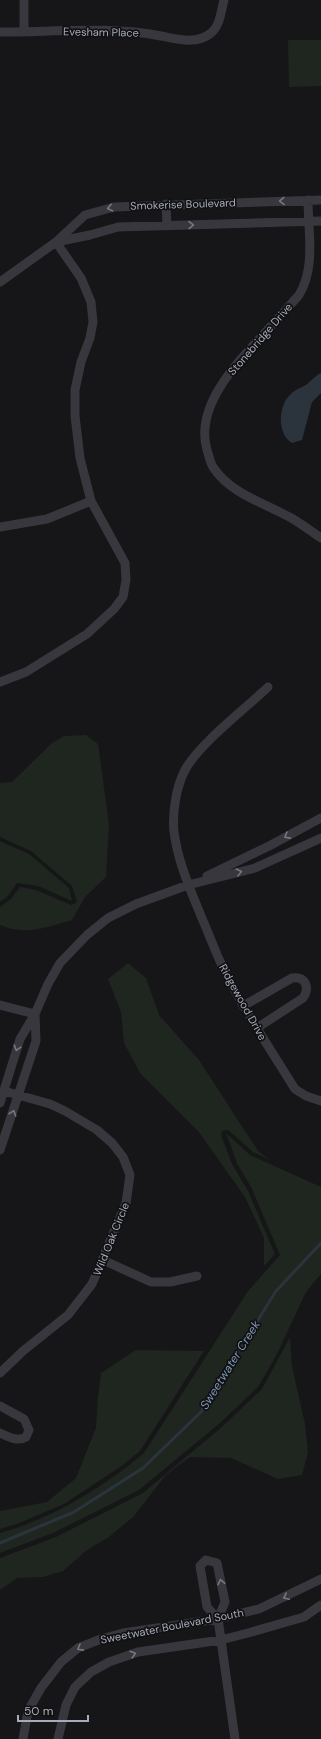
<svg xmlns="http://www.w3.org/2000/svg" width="321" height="1739" font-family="'DM Sans',sans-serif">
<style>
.green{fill:#1e261f}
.water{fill:#2b343d}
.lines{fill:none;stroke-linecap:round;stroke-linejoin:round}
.stream{stroke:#2b343d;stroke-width:3}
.street{stroke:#37373d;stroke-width:9}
.oneway{stroke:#757781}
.labels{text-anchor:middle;stroke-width:3.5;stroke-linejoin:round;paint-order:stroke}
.street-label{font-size:11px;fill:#a7acb9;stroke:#111113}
.water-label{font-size:12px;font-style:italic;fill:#7d97b5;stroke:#111113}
</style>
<rect width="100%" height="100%" fill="#161618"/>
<path class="green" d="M 288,40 L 321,40 L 321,86 L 289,87 Z
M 86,735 L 98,744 L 109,824 L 106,877 L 85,897 L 72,920 C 48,927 24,936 0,925 L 0,907 L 11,899 L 20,887 L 36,890 L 71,905 L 77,902 L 72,886 L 31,851 L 0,837 L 0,783 L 12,782 L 52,743 L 64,736 Z
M 0,841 L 29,854 L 69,888 L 72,901 L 38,886 L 17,883 L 7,897 L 0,902 Z
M 128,963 L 146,978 L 159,1015 L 199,1060 L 258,1151 L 270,1160 L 253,1152 L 228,1130 L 222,1131 L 221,1135 L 232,1164 L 248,1191 L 275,1254 L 264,1266 L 264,1238 L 245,1197 L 198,1131 L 140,1073 L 124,1043 L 121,1012 L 108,979 Z
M 226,1133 L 250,1155 L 321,1187 L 321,1274 L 306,1292 L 276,1356 L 258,1387 L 220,1423 L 139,1490 L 53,1533 L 0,1553 L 0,1533 C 53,1518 101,1489 144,1453 L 248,1291 L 280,1255 L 252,1189 L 237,1163 Z
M 290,1337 L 292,1366 L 305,1424 L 308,1452 L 302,1475 L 278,1479 L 231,1458 L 190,1457 L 166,1475 L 133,1517 L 109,1537 L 87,1550 L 63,1571 L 43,1577 L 17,1578 L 0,1590 L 0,1558 L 56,1537 L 143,1493 L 223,1426 L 262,1389 Z
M 136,1350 L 204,1351 L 140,1451 L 123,1465 L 64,1504 L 17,1524 L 0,1529 L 0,1511 L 47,1502 L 76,1478 L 96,1428 L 98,1397 L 101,1373 Z"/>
<path class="water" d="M 321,373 L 321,393 L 312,402 L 302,440 L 292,443 C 277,434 278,406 290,395 C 294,390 299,389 304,386 C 310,383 314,376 321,373 Z"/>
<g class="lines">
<path class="stream" d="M 0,1543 L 74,1512 L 143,1468 L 201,1412 L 276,1291 L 321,1243"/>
<path class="street" d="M 24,0 L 24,32
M 0,32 C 51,32 112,26 161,36 C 176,39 197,45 211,33 C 220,26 221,11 224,0
M 308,200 C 308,231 316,267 299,295 C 294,301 288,307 283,313 C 253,348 192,398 207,450 C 209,455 210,463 213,467 C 230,494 267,504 293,519 C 303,525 312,532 321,538
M 166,204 L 167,226
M 56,242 L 90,235 L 118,227 L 321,221
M 0,282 L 56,242 L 85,215 L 114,207 L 321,200
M 0,527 L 47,519 L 91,501
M 0,682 L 26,672 L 87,634 L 114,609 L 123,597 L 126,580 L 125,563 L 91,501 L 80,458 L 75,416 L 75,390 L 81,362 L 90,338 L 93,322 L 91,302 L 81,278 L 56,242
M 268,687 C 245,709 199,744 185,770 C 176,787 172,814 174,832 C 178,862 190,889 201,916 C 209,934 216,954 225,972 C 245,1012 271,1050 295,1089 L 306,1096 L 321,1101
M 207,876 L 271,845 L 321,818
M 0,1005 L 35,1014
M 243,1006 L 292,978 C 306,976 310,988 303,998 L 257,1028
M 0,1103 L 20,1039 L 35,1014 L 48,984 L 60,963 L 87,935 L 108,918 L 136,904 L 188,885 L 255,868 L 321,838
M 0,1150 L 36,1041 L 35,1014
M 103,1260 L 151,1282 L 170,1282 L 197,1276
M 0,1373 L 23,1351 L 68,1315 L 92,1284 L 126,1203 L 130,1175 L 123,1157 L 112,1143 L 97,1130 L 65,1111 L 50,1104 L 4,1091
M 0,1406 L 24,1419 L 29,1430 L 26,1437 C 17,1442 9,1437 0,1433
M 218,1619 L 207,1607 L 200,1566 L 206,1560 L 217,1563 L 225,1602 L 218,1619 L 235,1739
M 23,1739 L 28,1711 L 41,1688 L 61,1662 L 78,1648 L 101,1639 L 123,1633 L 218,1619 L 259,1609 L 321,1579
M 58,1739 L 66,1705 L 75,1687 L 91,1672 L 109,1662 L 138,1652 L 221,1640 L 248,1633 L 304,1617 L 321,1605"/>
</g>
<defs><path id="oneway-chevron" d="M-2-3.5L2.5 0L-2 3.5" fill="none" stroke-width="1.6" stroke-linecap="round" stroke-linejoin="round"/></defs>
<g class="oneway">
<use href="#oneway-chevron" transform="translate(282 201) rotate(178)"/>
<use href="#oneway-chevron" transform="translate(110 208) rotate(167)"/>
<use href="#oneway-chevron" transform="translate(191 225) rotate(-2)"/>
<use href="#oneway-chevron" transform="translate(287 836) rotate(151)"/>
<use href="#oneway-chevron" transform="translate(239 872) rotate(-14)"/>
<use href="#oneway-chevron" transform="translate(17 1048) rotate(107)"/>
<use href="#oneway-chevron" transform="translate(13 1113) rotate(-71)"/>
<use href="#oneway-chevron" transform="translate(221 1582) rotate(-101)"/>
<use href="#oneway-chevron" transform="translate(286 1597) rotate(155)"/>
<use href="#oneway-chevron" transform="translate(80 1648) rotate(151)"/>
<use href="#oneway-chevron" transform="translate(133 1654) rotate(-17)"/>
</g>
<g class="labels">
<g class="street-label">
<text transform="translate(101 32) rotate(1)" y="4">Evesham Place</text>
<text transform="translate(183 204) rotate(-2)" y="4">Smokerise Boulevard</text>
<text transform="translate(260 339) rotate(-49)" y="4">Stonebridge Drive</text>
<text transform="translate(243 1002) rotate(61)" y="4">Ridgewood Drive</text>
<text transform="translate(111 1239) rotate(-68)" y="4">Wild Oak Circle</text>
<text transform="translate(172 1626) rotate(-11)" y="4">Sweetwater Boulevard South</text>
</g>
<g class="water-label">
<text transform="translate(230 1365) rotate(-58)" y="4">Sweetwater Creek</text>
</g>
</g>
<path d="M18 1715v6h70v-6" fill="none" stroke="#a7acb9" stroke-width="2"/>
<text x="24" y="1715" font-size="12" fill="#a7acb9" stroke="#111113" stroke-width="3" paint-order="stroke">50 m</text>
</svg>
